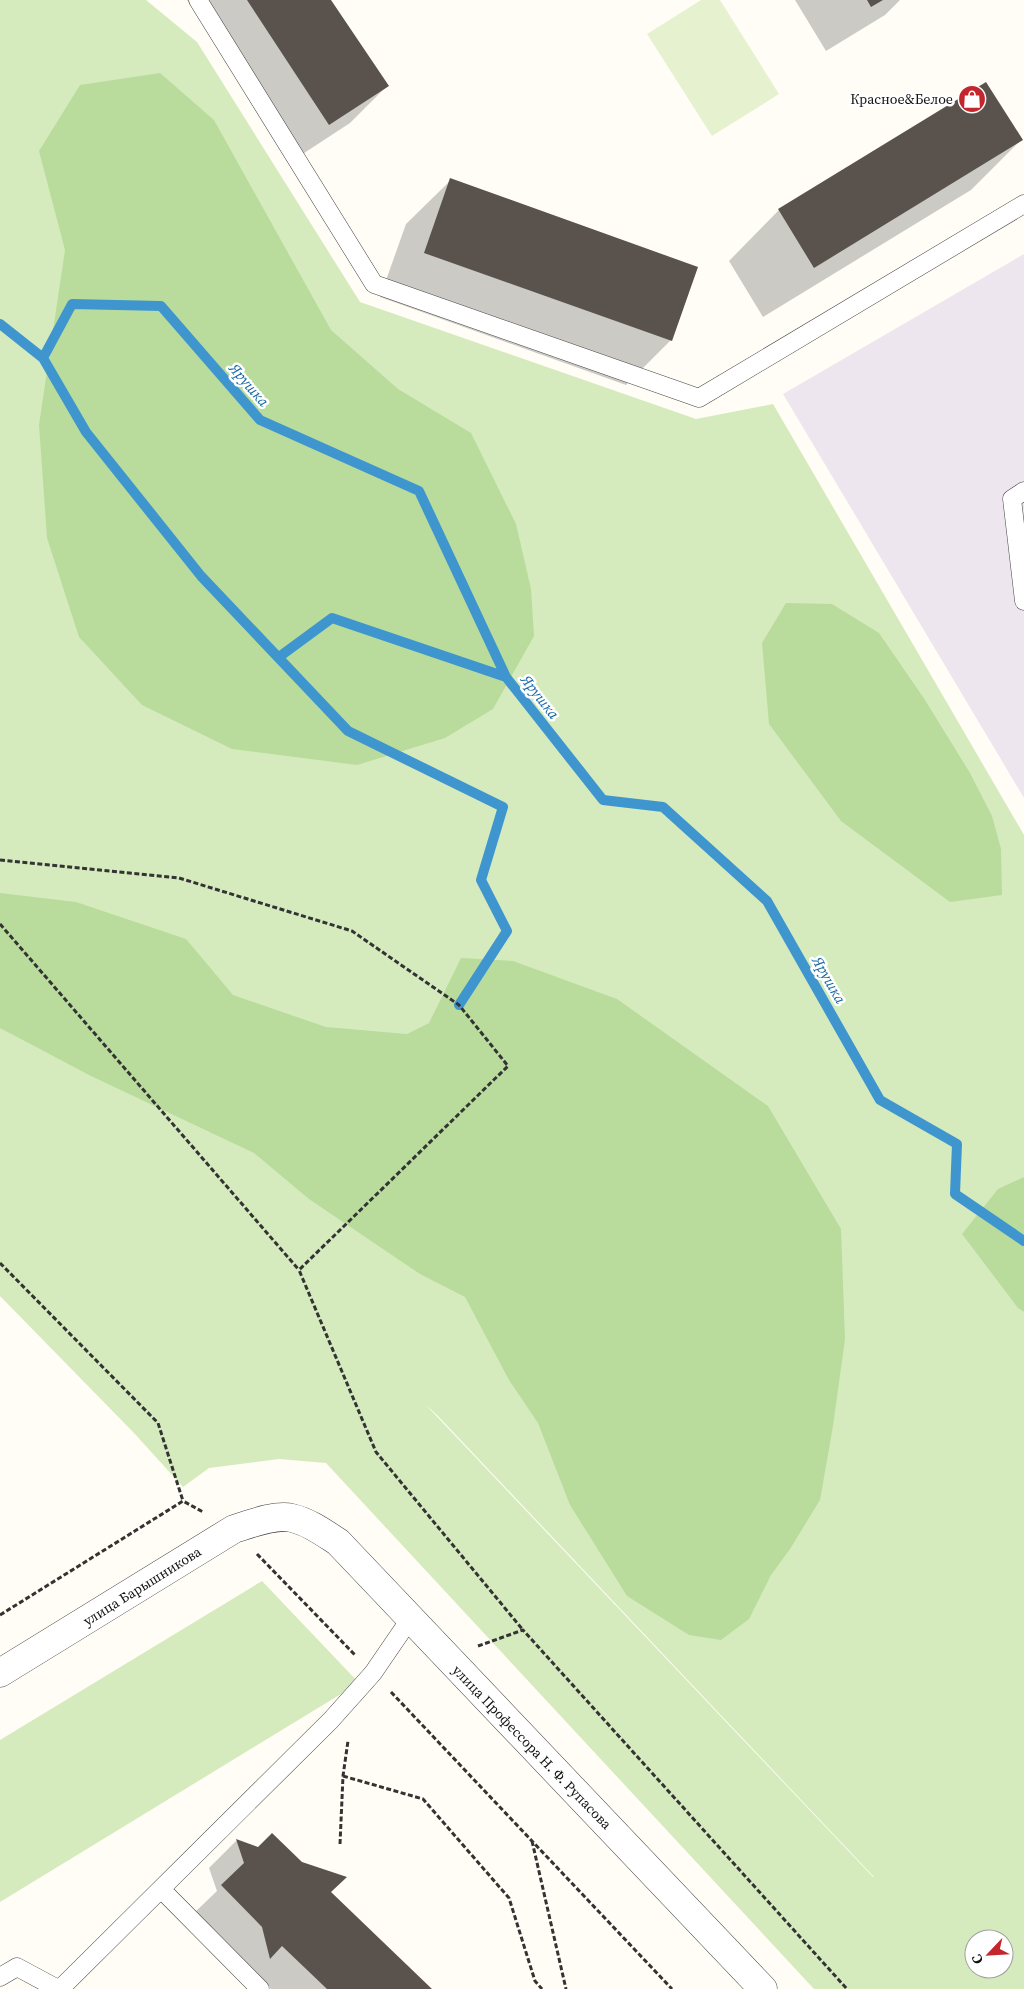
<svg xmlns="http://www.w3.org/2000/svg" width="1024" height="1989" font-family="'Source Serif 4',serif">
<style>
.industrial{fill:#eee6ef}
.green{fill:#d5ebbd;fill-rule:evenodd}
.forest{fill:#b9dc9c}
.pitch{fill:#e6f2cf}
.shadow{fill:#0003}
.lines{fill:none;stroke-linecap:round;stroke-linejoin:round}
.stream{stroke:#3f96cf;stroke-width:10}
.building{fill:#5a524d}
.lane-casing{stroke:#444;stroke-width:19}
.street-casing{stroke:#444;stroke-width:29}
.path{stroke:#333;stroke-width:3;stroke-dasharray:5 2.5;stroke-linecap:butt}
.lane{stroke:#fff;stroke-width:18}
.street{stroke:#fff;stroke-width:28}
.labels{text-anchor:middle;stroke-width:5;stroke-linejoin:round;paint-order:stroke}
.poi-label{font-size:14px;fill:#111;stroke:#fff;text-anchor:end}
.street-label{font-size:14px;fill:#111;stroke:#fff}
.water-label{font-size:15px;font-style:italic;fill:#1768a6;stroke:#fff}
</style>
<rect width="100%" height="100%" fill="#fffdf5"/>
<path class="industrial" d="M 1024,254 L 1024,798 L 783,394 Z"/>
<path class="green" d="M 0,0 L 146,0 L 197,42 L 360,302 L 696,419 L 773,404 L 1024,835 L 1024,1989 L 814,1989 L 326,1463 L 279,1459 L 209,1468 L 183,1487 L 134,1433 L 0,1296 ZM 425,1404 L 437,1415 L 874,1877 L 873,1877 ZM 974,1939 L 1004,1939 L 1004,1969 L 974,1969 Z
M 262,1581 L 359,1683 L 0,1902 L 0,1740 Z"/>
<path class="forest" d="M 160,73 L 214,120 L 331,330 L 398,389 L 471,433 L 516,524 L 531,589 L 534,636 L 493,709 L 445,738 L 357,765 L 232,749 L 142,705 L 79,637 L 47,538 L 39,425 L 65,250 L 39,151 L 80,85 Z
M 786,603 L 832,604 L 879,633 L 925,700 L 970,773 L 992,816 L 1001,849 L 1002,895 L 950,902 L 841,821 L 769,724 L 762,643 Z
M 0,893 L 76,902 L 186,939 L 233,995 L 326,1027 L 407,1034 L 429,1023 L 461,958 L 513,961 L 617,999 L 768,1106 L 841,1229 L 845,1339 L 833,1426 L 820,1500 L 790,1549 L 771,1575 L 749,1619 L 721,1640 L 689,1635 L 627,1596 L 570,1505 L 538,1423 L 509,1380 L 465,1297 L 420,1274 L 309,1199 L 254,1153 L 91,1076 L 0,1028 Z
M 1024,1177 L 1024,1312 L 1018,1308 L 962,1234 L 998,1189 Z"/>
<path class="pitch" d="M 701,0 L 720,0 L 779,94 L 712,136 L 647,34 Z"/>
<path class="shadow" d="M 187,0 L 330,0 L 387,86 L 350,123 L 292,161 Z
M 795,0 L 900,0 L 885,15 L 826,51 Z
M 1021,140 L 971,190 L 763,317 L 729,261 L 779,210 Z
M 451,180 L 671,340 L 626,385 L 380,297 L 406,224 Z
M 236,1841 L 259,1848 L 330,1892 L 431,1989 L 271,1989 L 254,1973 L 243,1985 L 234,1954 L 194,1913 L 217,1891 L 209,1868 Z"/>
<g class="lines">
<path class="stream" d="M 0,324 L 43,358 L 72,304 L 161,306 L 260,420 L 419,491 L 506,677 L 603,800 L 663,807 L 767,901 L 880,1100 L 957,1144 L 955,1194 L 1024,1241
M 43,358 L 86,432 L 201,576 L 348,731 L 503,807 L 481,880 L 507,931 L 459,1005
M 279,657 L 332,618 L 506,677"/>
</g>
<path class="building" d="M 247,0 L 331,0 L 389,86 L 329,125 Z
M 867,0 L 883,0 L 871,7 Z
M 986,82 L 1023,140 L 814,268 L 778,209 Z
M 450,178 L 698,267 L 672,341 L 424,253 Z
M 272,1833 L 302,1862 L 347,1877 L 331,1892 L 432,1989 L 327,1989 L 282,1946 L 270,1959 L 262,1927 L 221,1885 L 244,1863 L 236,1839 L 258,1847 Z"/>
<g class="lines">
<g class="lane-casing">
<path id="lane" d="M 198,0 L 374,284 L 699,398 L 1024,204
M 1024,491 L 1012,499 L 1024,601
M 161,1889 L 260,1989
M 0,1977 L 17,1967 L 58,1989
M 60,1989 L 331,1720 L 373,1673 L 410,1619"/>
</g>
<g class="street-casing">
<path id="street" d="M 0,1673 L 234,1529 C 250,1524 275,1514 292,1518 C 309,1522 324,1533 338,1542 L 763,1989"/>
</g>
<path class="path" d="M 0,860 L 179,878 L 352,931 L 459,1005 L 508,1066 L 299,1270 L 376,1452 L 523,1630
M 0,924 L 299,1270
M 0,1263 L 158,1423 L 183,1501
M 257,1554 L 355,1655
M 0,1615 L 183,1501 L 203,1512
M 478,1646 L 523,1630 L 847,1989
M 391,1692 L 672,1989
M 343,1776 L 423,1799 L 509,1898 L 535,1981 L 542,1989
M 532,1841 L 566,1989
M 340,1844 L 343,1776 L 348,1741"/>
<use href="#lane" class="lane"/>
<use href="#street" class="street"/>
</g>
<defs>
<g id="shop-disc" transform="scale(1.4375)"><circle r="9.5" fill="#c4262e" stroke="#fff"/><path d="M-5-2.5h2.3a2.7 3.5 0 0 1 5.4 0H5L5.5 6h-11ZM-1.5-2.5h3a1.5 2.3 0 0 0-3 0Z" fill="#fff"/></g>
</defs>
<g fill-rule="evenodd">
<use href="#shop-disc" x="972" y="99"/>
</g>
<g class="labels">
<g class="poi-label">
<text x="953" y="104">Красное&amp;Белое</text>
</g>
<g class="street-label">
<text transform="translate(142 1586) rotate(-32)" y="5">улица Барышникова</text>
<text transform="translate(532 1747) rotate(46)" y="5">улица Профессора Н. Ф. Рупасова</text>
</g>
<g class="water-label">
<text transform="translate(249 385) rotate(49)" y="5">Ярушка</text>
<text transform="translate(540 697) rotate(52)" y="5">Ярушка</text>
<text transform="translate(829 980) rotate(60)" y="5">Ярушка</text>
</g>
</g>
<g transform="translate(989 1954) rotate(245)"><circle r="24" fill="#ffffff" stroke="#a0a0a0"/>
<path d="M0-4L9 19L0 12L-9 19Z" fill="#c4262e"/>
<text y="-8" font-size="14" font-weight="bold" text-anchor="middle" fill="#111111">С</text>
</g>
</svg>
